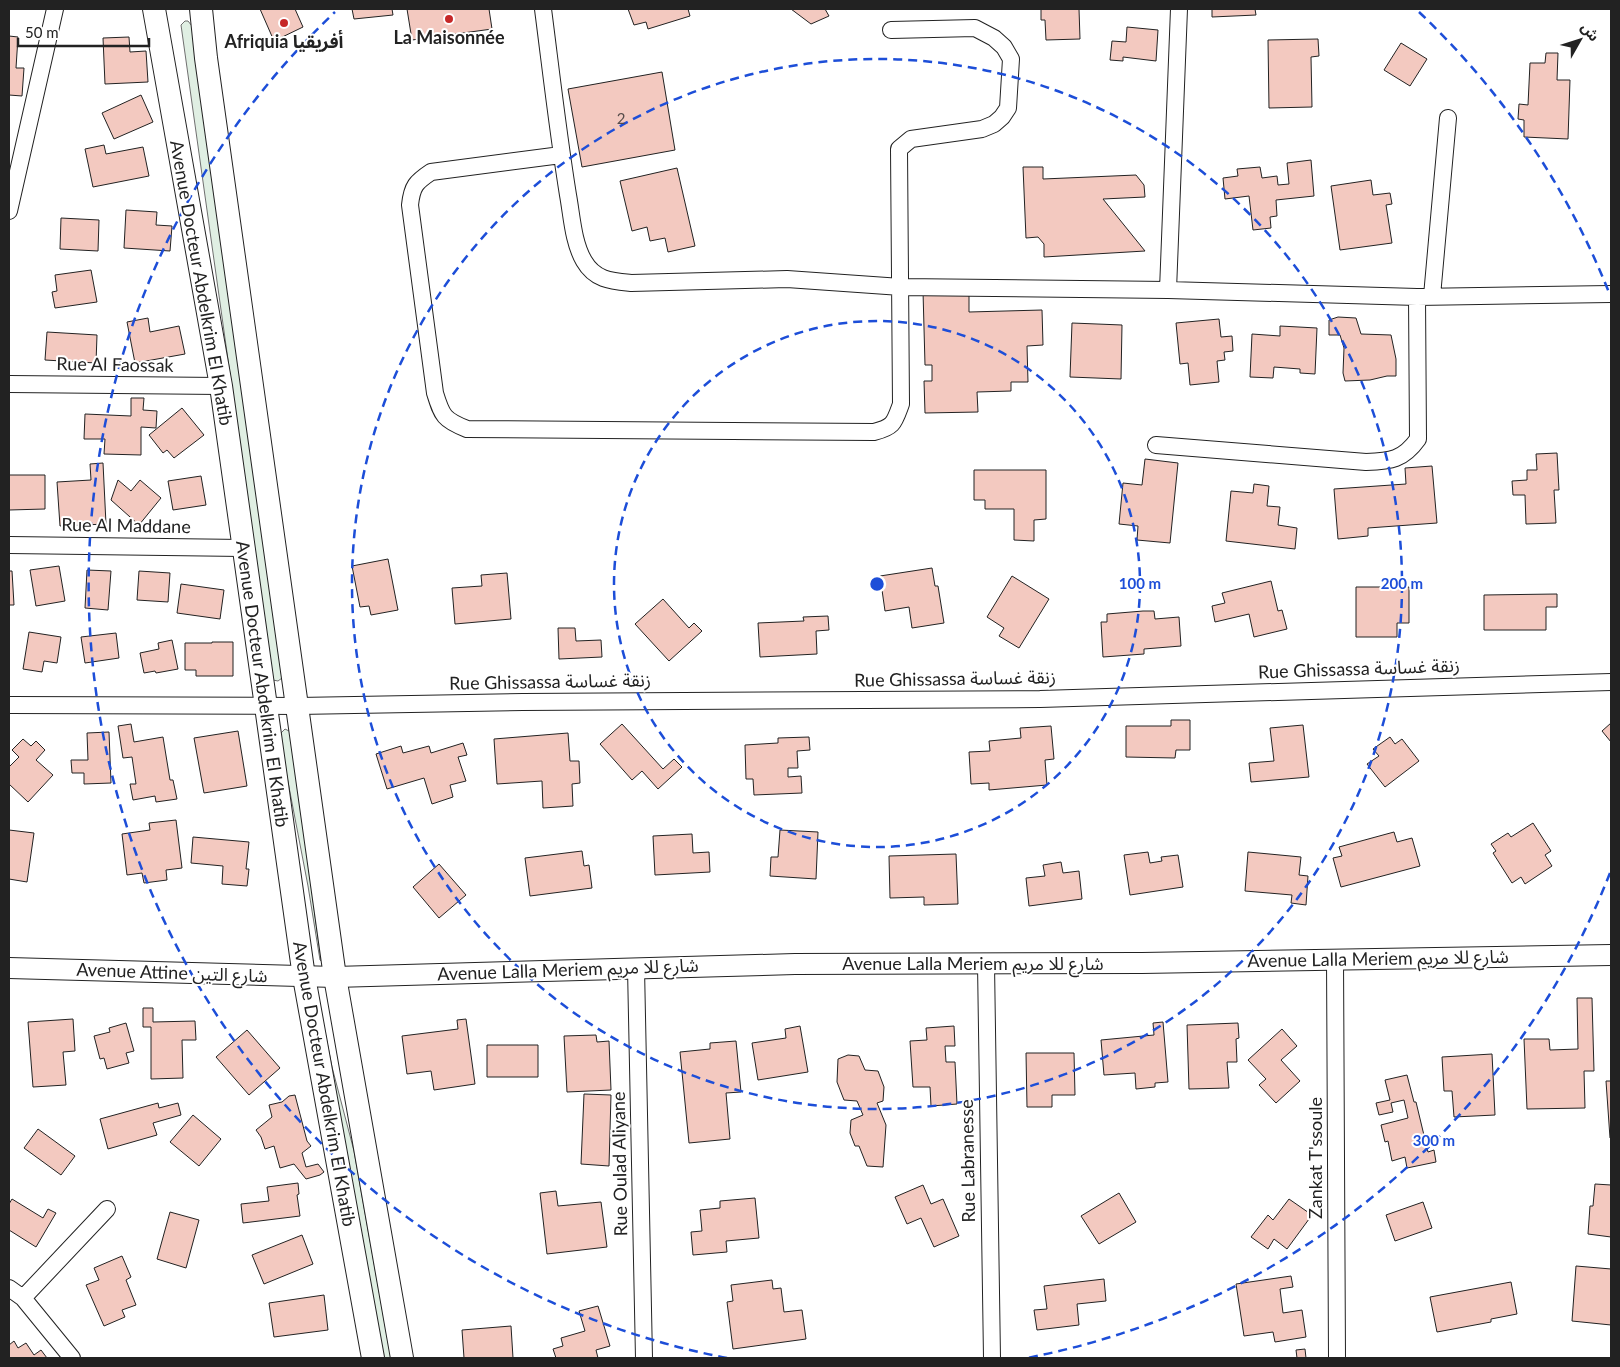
<svg xmlns="http://www.w3.org/2000/svg" width="1620" height="1367" font-family="Lato,'Noto Sans Arabic',sans-serif">
<style>
.green{fill:#e0efe3;stroke:#6f6f6f}
.building{fill:#f3c9c0;stroke:#222}
.lines{fill:none;stroke-linecap:round;stroke-linejoin:round}
.minor-casing{stroke:#222;stroke-width:18}
.tertiary-casing{stroke:#222;stroke-width:22}
.secondary-casing{stroke:#222;stroke-width:24}
.minor{stroke:#fff;stroke-width:16}
.tertiary{stroke:#fff;stroke-width:20}
.secondary{stroke:#fff;stroke-width:22}
.ring{fill:none;stroke:#1d4ed8;stroke-width:2.5;stroke-dasharray:9 6}
.poi-dot{fill:#c62828;stroke:#fff;stroke-width:2}
.labels{text-anchor:middle;stroke-width:4;stroke-linejoin:round;paint-order:stroke}
.number-label{font-size:15px;fill:#564c4a}
.poi-label{font-size:18px;font-weight:bold;fill:#222;stroke:#fff}
.street-label{font-size:18px;fill:#222;stroke:#fff}
.centre{fill:#1d4ed8;stroke:#fff;stroke-width:2.5}
.ring-label{font-size:15px;text-anchor:middle;font-weight:bold;fill:#1d4ed8;stroke:#fff;stroke-width:4;stroke-linejoin:round;paint-order:stroke}
</style>
<rect width="100%" height="100%" fill="#fff"/>
<path class="green" d="M 185,21 L 188,21 L 192,26 L 282,678 L 278,681 L 273,680 L 181,25 Z
M 285,729 L 291,732 L 321,961 L 320,960 L 308,886 L 279,735 Z
M 318,997 L 332,1067 L 354,1151 L 391,1358 L 382,1358 Z"/>
<path class="building" d="M 260,9 L 295,9 L 303,27 L 274,41 Z
M 352,9 L 392,9 L 393,15 L 354,19 Z
M 407,9 L 489,9 L 492,29 L 412,40 Z
M 628,9 L 688,9 L 690,16 L 648,29 L 646,22 L 634,25 Z
M 791,9 L 825,9 L 829,16 L 811,24 Z
M 1041,9 L 1079,9 L 1080,39 L 1046,40 L 1045,20 L 1041,20 Z
M 1212,9 L 1255,9 L 1256,15 L 1212,17 Z
M 1127,27 L 1158,30 L 1156,61 L 1123,57 L 1123,61 L 1110,60 L 1112,41 L 1126,42 Z
M 9,36 L 18,37 L 16,68 L 24,68 L 22,96 L 9,95 Z
M 129,37 L 130,52 L 146,51 L 148,82 L 105,84 L 103,38 Z
M 1318,39 L 1319,56 L 1311,57 L 1312,107 L 1269,108 L 1268,40 Z
M 1401,43 L 1427,59 L 1410,86 L 1384,70 Z
M 1546,53 L 1558,53 L 1557,80 L 1570,80 L 1568,139 L 1524,137 L 1524,120 L 1518,119 L 1519,104 L 1528,105 L 1530,63 L 1545,63 Z
M 662,72 L 675,150 L 582,167 L 568,89 Z
M 141,95 L 153,122 L 114,139 L 102,113 Z
M 104,145 L 106,154 L 143,147 L 149,176 L 93,187 L 85,149 Z
M 1311,160 L 1314,196 L 1276,200 L 1277,216 L 1270,217 L 1271,228 L 1253,230 L 1249,196 L 1225,199 L 1223,178 L 1238,176 L 1237,169 L 1260,167 L 1262,178 L 1277,176 L 1278,185 L 1289,184 L 1287,163 Z
M 1023,167 L 1043,167 L 1043,179 L 1136,175 L 1144,185 L 1145,197 L 1103,199 L 1145,251 L 1044,257 L 1044,244 L 1038,237 L 1026,238 Z
M 677,168 L 695,246 L 668,252 L 665,238 L 650,241 L 647,227 L 632,231 L 620,181 Z
M 1371,180 L 1373,195 L 1390,193 L 1392,204 L 1386,205 L 1392,243 L 1340,250 L 1331,186 Z
M 126,210 L 157,212 L 156,225 L 172,226 L 170,251 L 124,248 Z
M 61,218 L 99,220 L 98,251 L 60,249 Z
M 91,270 L 97,302 L 55,308 L 52,292 L 57,291 L 55,275 Z
M 969,290 L 969,312 L 1042,310 L 1043,345 L 1027,346 L 1028,382 L 1011,382 L 1011,391 L 977,392 L 978,412 L 925,413 L 924,381 L 932,381 L 932,365 L 925,365 L 923,291 Z
M 1338,317 L 1356,318 L 1361,334 L 1391,335 L 1396,359 L 1396,376 L 1387,376 L 1370,380 L 1345,381 L 1343,373 L 1344,348 L 1340,335 L 1329,335 L 1329,320 Z
M 148,318 L 150,332 L 179,326 L 185,354 L 135,363 L 127,322 Z
M 1219,319 L 1221,337 L 1232,336 L 1233,351 L 1224,352 L 1225,360 L 1217,361 L 1219,382 L 1190,385 L 1188,363 L 1180,364 L 1176,323 Z
M 1072,323 L 1122,325 L 1121,379 L 1070,377 Z
M 1280,326 L 1317,328 L 1315,374 L 1300,373 L 1300,369 L 1274,367 L 1273,378 L 1250,377 L 1252,334 L 1280,336 Z
M 47,332 L 97,335 L 96,363 L 45,360 Z
M 131,398 L 144,398 L 143,410 L 157,411 L 156,428 L 141,427 L 141,455 L 104,454 L 105,439 L 84,439 L 85,414 L 131,416 Z
M 182,408 L 204,435 L 174,458 L 167,450 L 163,453 L 149,435 Z
M 1557,453 L 1559,490 L 1554,490 L 1556,523 L 1526,524 L 1525,495 L 1513,495 L 1512,481 L 1527,480 L 1527,470 L 1537,470 L 1536,454 Z
M 1145,459 L 1178,463 L 1170,543 L 1137,540 L 1138,526 L 1119,524 L 1123,483 L 1142,485 Z
M 103,463 L 106,524 L 60,526 L 57,482 L 91,480 L 90,464 Z
M 1432,466 L 1437,523 L 1368,528 L 1368,536 L 1338,539 L 1334,489 L 1406,484 L 1405,468 Z
M 974,470 L 1046,470 L 1046,519 L 1034,520 L 1034,541 L 1014,540 L 1014,509 L 985,509 L 985,500 L 974,500 Z
M 9,475 L 45,475 L 45,509 L 9,510 Z
M 201,476 L 206,505 L 173,510 L 168,481 Z
M 118,480 L 131,491 L 140,480 L 161,498 L 139,525 L 111,500 Z
M 1254,484 L 1269,486 L 1267,506 L 1280,507 L 1278,525 L 1297,528 L 1295,549 L 1226,541 L 1231,491 L 1253,493 Z
M 388,559 L 398,610 L 371,615 L 369,606 L 360,607 L 352,566 Z
M 59,566 L 65,601 L 36,606 L 30,570 Z
M 932,568 L 935,586 L 938,586 L 944,623 L 912,628 L 909,607 L 885,611 L 880,576 Z
M 87,570 L 111,571 L 108,610 L 85,608 Z
M 9,571 L 12,571 L 14,605 L 9,605 Z
M 139,571 L 170,573 L 168,602 L 137,600 Z
M 507,573 L 511,619 L 455,624 L 452,588 L 482,586 L 481,575 Z
M 1012,576 L 1049,599 L 1019,648 L 999,636 L 1004,628 L 987,617 Z
M 1271,581 L 1278,611 L 1282,610 L 1287,629 L 1254,637 L 1249,614 L 1215,622 L 1212,606 L 1225,603 L 1222,593 Z
M 181,584 L 224,590 L 220,619 L 177,613 Z
M 1356,587 L 1409,587 L 1409,623 L 1397,623 L 1397,637 L 1356,637 Z
M 1557,594 L 1557,607 L 1546,607 L 1546,630 L 1484,630 L 1484,595 Z
M 663,599 L 689,628 L 694,623 L 702,631 L 669,661 L 635,624 Z
M 1143,611 L 1154,611 L 1155,619 L 1179,617 L 1181,646 L 1144,649 L 1144,654 L 1103,657 L 1101,622 L 1107,622 L 1107,614 Z
M 828,616 L 829,630 L 816,631 L 817,654 L 760,657 L 758,623 L 804,621 L 803,617 Z
M 558,628 L 575,628 L 576,641 L 601,640 L 602,657 L 559,659 Z
M 29,632 L 61,637 L 57,663 L 44,661 L 42,672 L 23,669 Z
M 116,633 L 119,658 L 85,663 L 81,637 Z
M 172,640 L 178,669 L 156,673 L 155,671 L 144,673 L 140,653 L 159,649 L 158,643 Z
M 212,642 L 233,642 L 233,676 L 196,676 L 196,670 L 185,670 L 185,643 L 212,643 Z
M 1171,720 L 1190,720 L 1190,750 L 1176,750 L 1175,758 L 1126,757 L 1126,726 L 1171,726 Z
M 1611,723 L 1611,742 L 1602,731 Z
M 131,724 L 134,742 L 163,737 L 170,780 L 173,780 L 177,799 L 156,802 L 155,796 L 133,800 L 130,784 L 136,784 L 132,757 L 123,758 L 118,726 Z
M 622,724 L 663,769 L 674,759 L 682,767 L 658,789 L 642,771 L 632,780 L 600,744 Z
M 1303,725 L 1309,777 L 1251,782 L 1249,763 L 1274,761 L 1270,728 Z
M 1051,726 L 1054,759 L 1045,760 L 1047,785 L 989,790 L 989,783 L 971,784 L 969,752 L 990,751 L 989,741 L 1021,738 L 1020,728 Z
M 238,731 L 247,786 L 204,793 L 194,738 Z
M 109,732 L 111,783 L 84,784 L 84,773 L 72,773 L 71,760 L 88,760 L 87,733 Z
M 568,733 L 570,761 L 579,761 L 580,783 L 572,784 L 573,806 L 543,808 L 542,781 L 497,784 L 494,739 Z
M 809,737 L 810,750 L 797,751 L 798,768 L 788,768 L 788,777 L 801,776 L 802,793 L 754,795 L 753,779 L 746,779 L 745,745 L 778,743 L 778,738 Z
M 1390,737 L 1395,744 L 1402,739 L 1419,761 L 1385,787 L 1367,764 L 1379,756 L 1373,749 Z
M 23,739 L 31,746 L 36,741 L 45,750 L 36,760 L 53,775 L 28,802 L 9,784 L 9,767 L 19,757 L 12,750 Z
M 463,743 L 467,755 L 458,757 L 466,781 L 450,785 L 453,797 L 432,804 L 424,778 L 387,789 L 376,754 L 401,746 L 403,753 L 429,746 L 431,753 Z
M 176,820 L 182,868 L 166,870 L 167,880 L 144,883 L 142,873 L 127,875 L 122,834 L 150,830 L 149,823 Z
M 1533,823 L 1551,851 L 1545,855 L 1552,866 L 1525,884 L 1521,877 L 1512,883 L 1493,853 L 1496,851 L 1491,844 L 1508,833 L 1511,837 Z
M 9,830 L 34,833 L 27,882 L 9,879 Z
M 780,830 L 818,832 L 816,879 L 770,876 L 771,857 L 778,857 Z
M 1394,832 L 1397,842 L 1412,838 L 1420,866 L 1341,887 L 1333,858 L 1342,856 L 1339,847 Z
M 692,834 L 693,853 L 709,852 L 710,872 L 655,875 L 653,836 Z
M 193,837 L 249,842 L 246,869 L 249,869 L 247,886 L 222,884 L 223,866 L 191,863 Z
M 582,851 L 584,866 L 589,865 L 592,888 L 530,896 L 525,858 Z
M 1148,852 L 1150,863 L 1162,861 L 1161,857 L 1178,855 L 1183,887 L 1130,895 L 1124,855 Z
M 1248,852 L 1301,857 L 1299,875 L 1308,876 L 1306,905 L 1291,903 L 1292,895 L 1245,891 Z
M 956,854 L 958,904 L 924,905 L 924,897 L 890,898 L 889,856 Z
M 1061,862 L 1063,873 L 1079,871 L 1082,899 L 1029,906 L 1026,878 L 1045,876 L 1043,865 Z
M 439,864 L 466,895 L 439,918 L 413,887 Z
M 1577,998 L 1592,998 L 1594,1071 L 1584,1071 L 1585,1108 L 1527,1109 L 1524,1039 L 1549,1039 L 1550,1050 L 1578,1049 Z
M 143,1008 L 153,1008 L 153,1022 L 195,1021 L 196,1040 L 182,1040 L 183,1078 L 151,1079 L 151,1027 L 143,1027 Z
M 73,1019 L 75,1051 L 63,1052 L 66,1085 L 33,1087 L 28,1022 Z
M 466,1019 L 475,1084 L 434,1090 L 431,1071 L 407,1074 L 402,1036 L 458,1029 L 457,1020 Z
M 1163,1022 L 1168,1082 L 1155,1083 L 1155,1087 L 1136,1089 L 1135,1073 L 1104,1075 L 1101,1040 L 1154,1035 L 1153,1023 Z
M 126,1023 L 134,1051 L 126,1053 L 129,1063 L 107,1069 L 104,1058 L 100,1059 L 94,1036 L 110,1032 L 109,1028 Z
M 1238,1023 L 1239,1038 L 1236,1039 L 1237,1062 L 1227,1062 L 1229,1088 L 1189,1089 L 1187,1025 Z
M 800,1026 L 808,1072 L 758,1080 L 752,1043 L 786,1038 L 785,1029 Z
M 954,1026 L 955,1046 L 945,1046 L 946,1062 L 955,1062 L 957,1104 L 931,1106 L 930,1087 L 913,1087 L 910,1041 L 927,1040 L 926,1028 Z
M 1282,1029 L 1297,1046 L 1281,1060 L 1300,1081 L 1276,1103 L 1259,1085 L 1266,1079 L 1248,1060 Z
M 247,1030 L 280,1068 L 249,1095 L 216,1057 Z
M 596,1035 L 597,1042 L 609,1041 L 611,1090 L 567,1092 L 564,1036 Z
M 736,1041 L 741,1092 L 726,1093 L 730,1139 L 689,1143 L 680,1052 L 710,1049 L 710,1043 Z
M 487,1045 L 538,1045 L 538,1077 L 487,1077 Z
M 1026,1053 L 1074,1053 L 1075,1095 L 1052,1095 L 1052,1107 L 1027,1107 Z
M 1492,1054 L 1495,1115 L 1454,1117 L 1452,1091 L 1444,1091 L 1442,1057 Z
M 848,1055 L 859,1056 L 865,1070 L 878,1071 L 884,1087 L 883,1101 L 877,1103 L 886,1125 L 883,1167 L 867,1166 L 859,1146 L 855,1146 L 850,1133 L 851,1120 L 863,1115 L 857,1101 L 844,1100 L 837,1082 L 838,1059 Z
M 1407,1075 L 1414,1102 L 1416,1102 L 1428,1152 L 1434,1150 L 1436,1162 L 1407,1168 L 1405,1157 L 1392,1161 L 1388,1141 L 1385,1142 L 1381,1125 L 1408,1118 L 1404,1100 L 1391,1103 L 1393,1112 L 1379,1115 L 1376,1103 L 1390,1100 L 1385,1080 Z
M 1606,1081 L 1611,1081 L 1611,1138 L 1610,1138 Z
M 584,1094 L 611,1095 L 609,1166 L 581,1164 Z
M 295,1095 L 307,1141 L 311,1146 L 302,1153 L 306,1167 L 318,1164 L 324,1172 L 320,1175 L 306,1179 L 294,1164 L 280,1168 L 274,1146 L 265,1149 L 261,1137 L 256,1130 L 272,1117 L 269,1105 L 282,1102 L 289,1096 Z
M 158,1103 L 159,1108 L 178,1103 L 181,1115 L 153,1123 L 157,1135 L 108,1149 L 100,1119 Z
M 193,1115 L 221,1139 L 199,1166 L 170,1142 Z
M 38,1129 L 75,1156 L 61,1175 L 24,1148 Z
M 298,1183 L 299,1194 L 297,1195 L 300,1216 L 243,1223 L 241,1204 L 269,1201 L 267,1187 Z
M 1595,1184 L 1611,1185 L 1611,1237 L 1588,1234 L 1590,1206 L 1593,1206 Z
M 923,1185 L 931,1204 L 943,1199 L 959,1236 L 934,1247 L 921,1218 L 907,1224 L 895,1197 Z
M 556,1191 L 558,1206 L 601,1202 L 607,1247 L 547,1254 L 540,1193 Z
M 1119,1193 L 1136,1222 L 1099,1244 L 1081,1216 Z
M 755,1198 L 759,1238 L 726,1241 L 727,1252 L 693,1255 L 691,1232 L 702,1231 L 700,1210 L 720,1208 L 720,1201 Z
M 12,1199 L 43,1218 L 48,1209 L 56,1213 L 36,1247 L 9,1230 L 9,1204 Z
M 1289,1199 L 1312,1215 L 1287,1249 L 1274,1239 L 1268,1249 L 1251,1237 L 1268,1215 L 1273,1220 Z
M 1423,1202 L 1432,1228 L 1395,1241 L 1386,1215 Z
M 170,1212 L 199,1220 L 186,1268 L 157,1259 Z
M 302,1235 L 313,1264 L 264,1284 L 252,1255 Z
M 122,1256 L 131,1277 L 126,1280 L 136,1305 L 122,1310 L 125,1317 L 104,1326 L 86,1285 L 99,1280 L 94,1268 Z
M 1576,1266 L 1611,1269 L 1611,1325 L 1572,1321 Z
M 1291,1276 L 1293,1287 L 1280,1289 L 1283,1313 L 1302,1310 L 1306,1337 L 1275,1342 L 1273,1332 L 1244,1336 L 1236,1284 Z
M 1104,1279 L 1106,1301 L 1077,1304 L 1079,1325 L 1037,1330 L 1034,1310 L 1047,1309 L 1044,1286 Z
M 772,1280 L 773,1289 L 781,1288 L 784,1312 L 802,1310 L 806,1339 L 733,1349 L 727,1302 L 733,1301 L 731,1285 Z
M 1511,1282 L 1517,1314 L 1491,1319 L 1491,1322 L 1437,1332 L 1430,1297 Z
M 324,1295 L 328,1330 L 274,1337 L 269,1303 Z
M 598,1306 L 610,1346 L 596,1350 L 598,1358 L 556,1358 L 553,1349 L 563,1346 L 561,1338 L 585,1331 L 579,1311 Z
M 511,1326 L 513,1358 L 464,1358 L 462,1330 Z
M 14,1341 L 18,1348 L 26,1343 L 34,1355 L 41,1350 L 47,1358 L 9,1358 L 9,1345 Z
M 1305,1349 L 1306,1358 L 1297,1358 L 1296,1350 Z"/>
<g class="lines">
<g class="minor-casing">
<path id="minor" d="M 543,9 C 551,71 558,133 568,195 C 572,217 573,242 584,261 C 595,280 611,281 631,283 L 787,279 L 901,287 L 1168,290 L 1417,297 L 1611,294
M 561,155 L 431,172 C 416,182 412,186 410,205 L 435,393 C 442,416 444,420 467,429 L 874,432 C 894,427 894,423 901,404 L 899,149 L 911,139 L 982,129 L 994,124 L 1002,117 L 1008,108 L 1011,59 L 1004,47 L 994,38 L 975,28 L 891,30
M 9,211 L 55,9
M 1168,290 L 1179,9
M 1432,296 L 1448,118
M 9,384 L 221,386
M 1156,445 L 1366,462 C 1391,461 1403,460 1418,439 L 1417,297
M 9,545 L 243,548
M 9,705 L 298,706 L 523,702 L 1040,699 L 1611,682
M 1335,958 L 1337,1358
M 986,964 L 992,1358
M 636,968 L 644,1358
M 9,1288 L 23,1298 L 72,1358
M 23,1298 L 107,1209"/>
</g>
<g class="tertiary-casing">
<path id="tertiary" d="M 9,968 L 335,977 L 795,964 L 1142,963 L 1611,955"/>
</g>
<g class="secondary-casing">
<path id="secondary" d="M 154,9 L 221,386 L 304,977 L 373,1358
M 201,9 L 206,58 L 335,977 L 402,1358"/>
</g>
<use href="#minor" class="minor"/>
<use href="#tertiary" class="tertiary"/>
<use href="#secondary" class="secondary"/>
</g>
<g class="ring">
<circle cx="877" cy="584" r="263"/>
<circle cx="877" cy="584" r="525"/>
<path d="M1610 873A788 788 0 0 1 1027 1358M727 1358A788 788 0 0 1 335 12M1419 12A788 788 0 0 1 1610 295"/>
</g>
<g class="poi-dot">
<circle cx="449" cy="19" r="5"/>
<circle cx="284" cy="23" r="5"/>
</g>
<g class="labels">
<g class="number-label">
<text x="621" y="124">2</text>
</g>
<g class="poi-label">
<text x="449" y="44">La Maisonnée</text>
<text x="284" y="48">Afriquia أفريقيا</text>
</g>
<g class="street-label">
<text transform="translate(201 283) rotate(80)" y="6">Avenue Docteur Abdelkrim El Khatib</text>
<text transform="translate(115 365) rotate(1)" y="6">Rue Al Faossak</text>
<text transform="translate(126 526) rotate(1)" y="6">Rue Al Maddane</text>
<text transform="translate(1359 669) rotate(-2)" y="6">Rue Ghissassa زنقة غساسة</text>
<text transform="translate(955 679) rotate(-1)" y="6">Rue Ghissassa زنقة غساسة</text>
<text transform="translate(550 682) rotate(-1)" y="6">Rue Ghissassa زنقة غساسة</text>
<text transform="translate(262 684) rotate(82)" y="6">Avenue Docteur Abdelkrim El Khatib</text>
<text transform="translate(1378 959) rotate(-1)" y="6">Avenue Lalla Meriem شارع للا مريم</text>
<text x="973" y="970">Avenue Lalla Meriem شارع للا مريم</text>
<text transform="translate(568 970) rotate(-2)" y="6">Avenue Lalla Meriem شارع للا مريم</text>
<text transform="translate(172 973) rotate(2)" y="6">Avenue Attine شارع التين</text>
<text transform="translate(324 1084) rotate(80)" y="6">Avenue Docteur Abdelkrim El Khatib</text>
<text transform="translate(1316 1158) rotate(-90)" y="6">Zankat T'ssoule</text>
<text transform="translate(968 1161) rotate(-91)" y="6">Rue Labranesse</text>
<text transform="translate(620 1164) rotate(-91)" y="6">Rue Oulad Aliyane</text>
</g>
</g>
<circle cx="877" cy="584" r="8" class="centre"/>
<g class="ring-label">
<text x="1140" y="589">100 m</text>
<text x="1402" y="589">200 m</text>
<text x="1434" y="1146">300 m</text>
</g>
<rect width="1620" height="1367" fill="none" stroke="#222222" stroke-width="20"/>
<g transform="translate(1580 40) rotate(51)" stroke="#ffffff" stroke-width="4" paint-order="stroke">
<path d="M0-4L9 19L0 12L-9 19Z" fill="#222222"/>
<text y="-8" font-size="14" font-weight="bold" text-anchor="middle" fill="#222222">ش</text>
</g>
<path d="M18 38v8h131v-8" fill="none" stroke="#222222" stroke-width="2.5"/>
<text x="25" y="38" font-size="15" fill="#222222" stroke="#ffffff" stroke-width="4" paint-order="stroke">50 m</text>
</svg>
